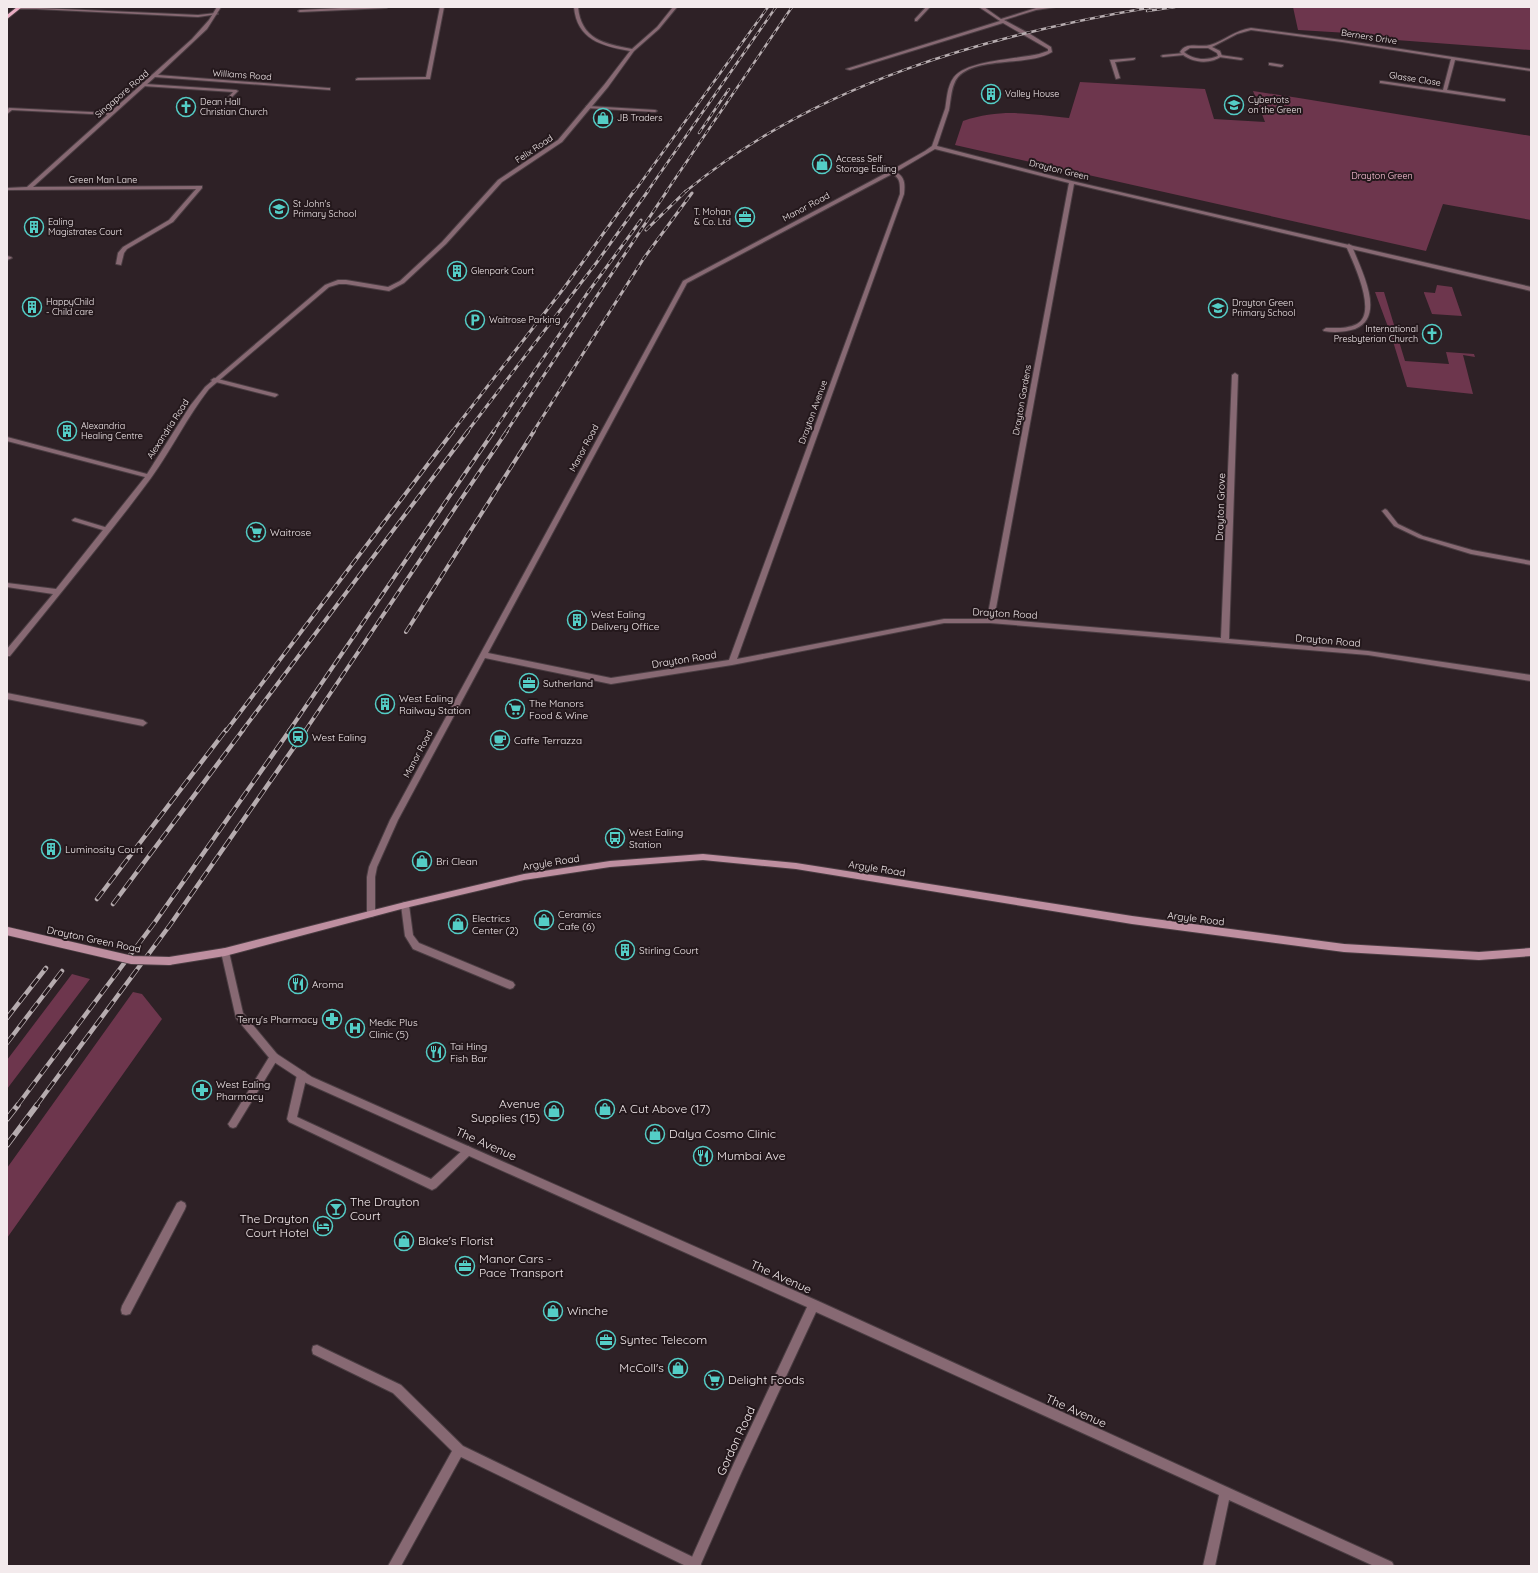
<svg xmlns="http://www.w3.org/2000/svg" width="1538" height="1573" font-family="Quicksand,sans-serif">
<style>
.green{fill:#6d364d}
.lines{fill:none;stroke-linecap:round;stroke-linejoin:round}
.lane-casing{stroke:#4a3d42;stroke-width:2}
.street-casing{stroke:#4a3d42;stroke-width:2}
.secondary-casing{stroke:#4a3d42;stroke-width:2}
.primary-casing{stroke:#4a3d42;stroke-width:2}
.lane{fill:#876973;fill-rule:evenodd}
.street{fill:#876973;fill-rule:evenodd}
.secondary{fill:#be8fa0;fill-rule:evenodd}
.primary{fill:#e9adc3;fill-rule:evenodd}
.rail-far4-casing{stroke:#b6acaf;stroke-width:2.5}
.rail-far3-casing{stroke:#b6acaf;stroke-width:3}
.rail-far2-casing{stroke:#b6acaf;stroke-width:4}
.rail-far1-casing{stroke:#b6acaf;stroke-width:4.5}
.rail-casing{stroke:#b6acaf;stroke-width:5.5}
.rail-far4{stroke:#24181c;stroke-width:1.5;stroke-dasharray:5;stroke-linecap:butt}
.rail-far3{stroke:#24181c;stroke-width:2;stroke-dasharray:6;stroke-linecap:butt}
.rail-far2{stroke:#24181c;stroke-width:2.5;stroke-dasharray:8;stroke-linecap:butt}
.rail-far1{stroke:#24181c;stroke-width:3;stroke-dasharray:10;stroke-linecap:butt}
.rail{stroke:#24181c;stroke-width:4;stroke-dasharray:12;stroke-linecap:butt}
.secondary-bridge-casing{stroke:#4a3d42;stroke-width:10;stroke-linecap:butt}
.secondary-bridge{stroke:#be8fa0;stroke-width:8}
.labels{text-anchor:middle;stroke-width:4;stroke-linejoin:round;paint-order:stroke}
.far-street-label{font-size:9px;fill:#f3eaec;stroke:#24181c}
.far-poi-label{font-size:9px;fill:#f3eaec;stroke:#24181c;text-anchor:start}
.far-park-label{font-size:9px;fill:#fdc3d8;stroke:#24181c}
.street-label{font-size:10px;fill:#f3eaec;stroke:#24181c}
.poi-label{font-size:10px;fill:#f3eaec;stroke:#24181c;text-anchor:start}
.near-poi-label{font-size:12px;fill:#f3eaec;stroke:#24181c;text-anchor:start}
.near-street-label{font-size:12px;fill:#f3eaec;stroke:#24181c}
</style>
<rect width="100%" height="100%" fill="#2e2126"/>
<path class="green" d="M 1293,7 L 1530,7 L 1531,50 L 1383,39 L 1382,35 L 1298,30 Z
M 1080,82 L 1205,89 L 1214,119 L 1265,122 L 1253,91 L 1299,98 L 1531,136 L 1531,220 L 1443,204 L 1426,251 L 955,145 L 963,121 C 1002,108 1029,114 1069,118 Z
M 1437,285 L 1452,287 L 1462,316 L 1432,314 L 1424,293 L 1424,292 L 1435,293 Z
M 1375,292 L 1384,292 L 1405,361 L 1449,364 L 1446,352 L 1474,354 L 1475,357 L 1463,355 L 1473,394 L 1407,387 L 1391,335 Z
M 72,974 L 90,979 L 7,1089 L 7,1060 Z
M 133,992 L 142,994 L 162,1019 L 7,1238 L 7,1168 Z"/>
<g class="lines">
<g class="lane-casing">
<path id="lane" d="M 18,7 L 198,15 L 216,13 L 218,14 L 198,17 L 36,9 L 19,9 L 17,8 Z
M 926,7 L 930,7 L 917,21 L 915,21 L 915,19 Z
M 979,7 L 984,7 L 1001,19 L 1036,8 L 1056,7 L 1036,10 L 1004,20 L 1030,34 L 1051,47 L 1052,52 C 1028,67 977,56 958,77 C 951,85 951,100 949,110 L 947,111 L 945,110 C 947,99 947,86 954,77 C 967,60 1018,59 1039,54 L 1048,51 L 1048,49 L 1003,23 L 850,70 L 846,69 L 1000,21 Z
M 1185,53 L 1185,55 L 1184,55 L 1163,57 L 1161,56 L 1163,55 Z
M 1220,55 L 1241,58 L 1243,59 L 1241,60 L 1219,57 L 1219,55 Z
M 1135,58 L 1135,59 L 1133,60 L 1115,62 L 1120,78 L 1116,79 L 1110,60 Z
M 1271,63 L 1283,65 L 1283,66 L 1281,67 L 1269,65 L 1269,63 Z
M 145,84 L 236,90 L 238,91 L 226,103 L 224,102 L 233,92 L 143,86 L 143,84 Z
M 588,106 L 655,110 L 657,111 L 655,112 L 586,108 L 586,106 Z
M 9,108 L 111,113 L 113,114 L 111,115 L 12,110 L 7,114 L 7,110 Z
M 1349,244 L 1352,246 C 1360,268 1387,316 1355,329 C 1345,332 1334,333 1324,331 L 1323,330 L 1326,328 C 1336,328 1347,329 1357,324 C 1378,313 1353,262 1346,246 Z
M 7,256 L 11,257 L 12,258 L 7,260 Z
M 214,378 L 277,394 L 278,395 L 275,397 L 212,381 L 211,380 Z
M 1385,509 L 1387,510 L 1398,524 L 1423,536 L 1472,550 L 1531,561 L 1531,565 L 1471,554 L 1419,538 L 1394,526 L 1382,511 Z
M 75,518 L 108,528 L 109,529 L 106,531 L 73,521 L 72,520 Z
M 7,693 L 143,720 L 147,723 L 143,726 L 7,699 Z
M 405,902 L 408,903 L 409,905 L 413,935 L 419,943 L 513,982 L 515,985 L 513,988 L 510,989 L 507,988 L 413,949 L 405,936 L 401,905 L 402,903 Z
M 274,1053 L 277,1054 L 279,1057 L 277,1060 L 236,1127 L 233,1128 L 230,1127 L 228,1124 L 230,1121 L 271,1054 Z
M 302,1071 L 305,1072 L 307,1075 L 297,1117 L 431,1179 L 465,1148 L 468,1146 L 471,1148 L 473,1151 L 471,1154 L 436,1188 L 432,1190 L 289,1122 L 287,1119 L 297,1075 L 299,1072 Z
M 181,1201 L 185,1203 L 186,1206 L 185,1209 L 130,1314 L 126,1315 L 122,1314 L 121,1310 L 122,1306 L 177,1203 Z
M 317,1345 L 401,1385 L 463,1446 L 699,1560 L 701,1564 L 700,1566 L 686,1566 L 461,1457 L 401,1566 L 388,1566 L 452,1451 L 393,1393 L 313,1354 L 312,1350 L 313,1346 Z"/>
</g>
<g class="street-casing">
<path id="street" d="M 34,7 L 39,8 L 35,9 L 33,8 Z
M 217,7 L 221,7 L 207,29 L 158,75 L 328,88 L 330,88 L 330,90 L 155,77 L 33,187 L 202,186 L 202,188 L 173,222 L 127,249 L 124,253 L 121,265 L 116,264 L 118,253 L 123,247 L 169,220 L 196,189 L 7,190 L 7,188 L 27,187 L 192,39 L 209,20 Z
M 360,7 L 388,7 L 386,8 L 300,12 L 298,11 L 300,10 Z
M 440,7 L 444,7 L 430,79 L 356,80 L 356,79 L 358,78 L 426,77 Z
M 574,7 L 578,7 C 581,39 604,44 632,49 L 657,27 L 673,7 L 677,7 L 659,29 L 634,51 L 608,87 L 562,142 L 502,182 L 446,244 L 404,283 L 389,291 L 346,284 L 339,284 L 329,287 L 209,389 C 187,417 172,449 151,478 C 106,539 57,597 10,656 L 7,656 L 7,649 L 53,594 L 7,587 L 7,583 L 56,589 L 145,477 L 7,441 L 7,437 L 147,474 L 190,406 L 205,387 L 325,285 L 338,280 L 346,280 L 388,287 L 400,281 L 442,242 L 498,180 L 558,140 L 604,85 L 630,51 C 602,46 577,40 574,7 Z
M 1251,28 L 1342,40 L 1531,69 L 1531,71 L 1455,60 L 1447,90 L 1505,99 L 1505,101 L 1503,101 L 1380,83 L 1380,81 L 1382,81 L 1443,90 L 1451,59 L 1342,42 L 1251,30 L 1237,34 L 1212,47 L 1220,51 L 1222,56 C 1210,65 1190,63 1180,52 C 1186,41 1200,48 1210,45 C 1224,41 1235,30 1251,28 ZM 1190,48 L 1208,48 L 1217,53 L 1218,56 C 1207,61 1193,60 1184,52 Z
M 945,109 L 949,110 L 937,146 L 1072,181 L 1531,287 L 1531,291 L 1074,184 L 994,619 L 1221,638 L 1232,375 L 1235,373 L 1238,375 L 1229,639 L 1368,651 L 1531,675 L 1531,681 L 1368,655 L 990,623 L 944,623 L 732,665 L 611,684 L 485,658 L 398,820 L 377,867 L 375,877 L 375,914 L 374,916 L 371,917 L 368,916 L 367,914 L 367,877 L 369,867 L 390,820 L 683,281 L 890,171 L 925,151 L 932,146 ZM 935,149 L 1069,183 L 987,619 L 944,619 L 737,659 L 904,194 C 905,184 905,177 896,172 ZM 892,174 C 901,178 900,185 900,194 L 729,660 L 611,678 L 488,653 L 687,283 Z
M 225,948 L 228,949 L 229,952 L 243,1013 L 277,1054 L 312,1077 L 818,1301 L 1392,1562 L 1394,1566 L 1374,1566 L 1229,1500 L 1215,1566 L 1203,1566 L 1219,1495 L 816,1312 L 742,1471 L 700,1566 L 688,1566 L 734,1463 L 807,1307 L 306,1083 L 271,1060 L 236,1018 L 221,952 L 222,949 Z"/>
</g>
<g class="secondary-casing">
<path id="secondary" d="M 703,854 L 796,863 L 1132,916 L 1344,944 L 1479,952 L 1531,948 L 1531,956 L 1479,960 L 1344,952 L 1132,924 L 796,869 L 703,860 L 610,867 L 524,880 L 405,908 L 225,956 L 169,965 L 166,964 L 165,961 L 166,958 L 169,957 L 225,948 L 405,902 L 524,874 L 610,861 Z"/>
</g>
<g class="primary-casing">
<path id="primary" d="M 17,7 L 22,7 L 7,19 L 7,15 Z"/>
</g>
<use href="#lane" class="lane"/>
<use href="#street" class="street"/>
<use href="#secondary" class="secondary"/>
<use href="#primary" class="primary"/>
<g class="rail-far4-casing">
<path id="rail-far4" d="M 1147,11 L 1175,7
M 699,133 L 729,89
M 634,192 L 768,7
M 647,192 L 776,7
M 666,192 L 792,7
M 685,192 C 816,83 988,35 1153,7"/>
</g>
<g class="rail-far3-casing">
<path id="rail-far3" d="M 646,230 L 686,191
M 452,432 L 564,288 L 634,191
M 467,432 L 597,262 L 648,191
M 493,432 L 586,295 L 641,220
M 506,432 L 667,191
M 533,432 L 644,258 L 692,193"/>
</g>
<g class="rail-far2-casing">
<path id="rail-far2" d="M 406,632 L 534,431
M 226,731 L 453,431
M 242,731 L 468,431
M 289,731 L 494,431
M 305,731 L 507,431"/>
</g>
<g class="rail-far1-casing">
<path id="rail-far1" d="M 97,899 L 226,730
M 113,904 L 243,730
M 7,1018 L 46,968
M 7,1043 L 62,971
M 17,1106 L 155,922 L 290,730
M 36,1106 L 170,925 L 306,730"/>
</g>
<g class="rail-casing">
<path id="rail" d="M 7,1119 L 18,1105
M 7,1145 L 37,1105"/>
</g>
<use href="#rail-far4" class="rail-far4"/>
<use href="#rail-far3" class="rail-far3"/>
<use href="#rail-far2" class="rail-far2"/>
<use href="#rail-far1" class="rail-far1"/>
<use href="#rail" class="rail"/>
<g class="secondary-bridge-casing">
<path id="secondary-bridge" d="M 7,931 L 132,960 L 169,961"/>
</g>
<use href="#secondary-bridge" class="secondary-bridge"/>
</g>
<defs>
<g id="building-ring" transform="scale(1)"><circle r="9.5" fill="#24181c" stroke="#54cdc6" stroke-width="1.5"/><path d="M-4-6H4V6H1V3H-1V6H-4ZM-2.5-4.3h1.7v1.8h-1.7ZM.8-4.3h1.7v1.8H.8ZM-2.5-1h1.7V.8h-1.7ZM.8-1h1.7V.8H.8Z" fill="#54cdc6"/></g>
<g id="school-ring" transform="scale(1)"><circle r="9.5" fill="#24181c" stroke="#54cdc6" stroke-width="1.5"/><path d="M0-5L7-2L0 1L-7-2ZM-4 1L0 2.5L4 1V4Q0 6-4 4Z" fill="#54cdc6"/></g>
<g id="church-ring" transform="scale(1)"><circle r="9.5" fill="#24181c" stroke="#54cdc6" stroke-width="1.5"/><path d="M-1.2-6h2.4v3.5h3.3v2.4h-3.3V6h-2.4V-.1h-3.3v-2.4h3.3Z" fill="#54cdc6"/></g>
<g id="shop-ring" transform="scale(1)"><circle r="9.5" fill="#24181c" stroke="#54cdc6" stroke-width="1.5"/><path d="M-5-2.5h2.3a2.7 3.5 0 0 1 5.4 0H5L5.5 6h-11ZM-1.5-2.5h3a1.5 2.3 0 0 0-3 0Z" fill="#54cdc6"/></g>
<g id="office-ring" transform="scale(1)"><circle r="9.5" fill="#24181c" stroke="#54cdc6" stroke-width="1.5"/><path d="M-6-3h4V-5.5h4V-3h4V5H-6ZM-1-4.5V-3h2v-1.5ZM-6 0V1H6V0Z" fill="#54cdc6"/></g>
<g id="parking-ring" transform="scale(1)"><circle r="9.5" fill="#24181c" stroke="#54cdc6" stroke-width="1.5"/><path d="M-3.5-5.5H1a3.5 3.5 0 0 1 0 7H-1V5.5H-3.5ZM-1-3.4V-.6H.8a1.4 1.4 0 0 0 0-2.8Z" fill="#54cdc6"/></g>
<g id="supermarket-ring" transform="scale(1)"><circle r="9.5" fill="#24181c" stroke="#54cdc6" stroke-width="1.5"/><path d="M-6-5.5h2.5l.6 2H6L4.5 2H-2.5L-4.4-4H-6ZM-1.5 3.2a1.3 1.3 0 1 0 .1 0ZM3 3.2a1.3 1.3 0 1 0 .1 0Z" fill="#54cdc6"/></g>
<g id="station-ring" transform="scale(1)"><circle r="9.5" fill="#24181c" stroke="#54cdc6" stroke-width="1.5"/><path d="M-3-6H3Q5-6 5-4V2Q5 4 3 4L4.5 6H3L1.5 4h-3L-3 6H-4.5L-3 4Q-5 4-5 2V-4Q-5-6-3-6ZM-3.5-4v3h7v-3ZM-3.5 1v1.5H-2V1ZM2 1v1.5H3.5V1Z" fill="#54cdc6"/></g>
<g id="cafe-ring" transform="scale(1)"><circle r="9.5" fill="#24181c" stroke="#54cdc6" stroke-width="1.5"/><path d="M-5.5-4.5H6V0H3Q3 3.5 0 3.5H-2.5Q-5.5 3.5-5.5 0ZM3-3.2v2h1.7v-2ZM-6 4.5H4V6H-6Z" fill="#54cdc6"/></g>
<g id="bus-ring" transform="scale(1)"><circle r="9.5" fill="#24181c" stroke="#54cdc6" stroke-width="1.5"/><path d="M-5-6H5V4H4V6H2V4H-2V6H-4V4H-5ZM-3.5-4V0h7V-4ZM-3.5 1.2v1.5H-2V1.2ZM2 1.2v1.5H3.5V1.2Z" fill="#54cdc6"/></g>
<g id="restaurant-ring" transform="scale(1)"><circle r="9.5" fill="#24181c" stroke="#54cdc6" stroke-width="1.5"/><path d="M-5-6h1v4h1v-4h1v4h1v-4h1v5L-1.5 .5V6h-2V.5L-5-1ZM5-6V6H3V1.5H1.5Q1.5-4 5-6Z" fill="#54cdc6"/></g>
<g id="pharmacy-ring" transform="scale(1)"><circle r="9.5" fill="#24181c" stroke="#54cdc6" stroke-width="1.5"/><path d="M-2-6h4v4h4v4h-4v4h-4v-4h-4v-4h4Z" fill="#54cdc6"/></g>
<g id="hospital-ring" transform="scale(1)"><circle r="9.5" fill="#24181c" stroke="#54cdc6" stroke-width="1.5"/><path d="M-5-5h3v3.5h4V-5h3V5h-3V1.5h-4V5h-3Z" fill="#54cdc6"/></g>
<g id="bar-ring" transform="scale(1)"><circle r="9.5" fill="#24181c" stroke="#54cdc6" stroke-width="1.5"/><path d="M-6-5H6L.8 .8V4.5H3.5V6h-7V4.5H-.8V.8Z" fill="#54cdc6"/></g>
<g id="hotel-ring" transform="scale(1)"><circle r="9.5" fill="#24181c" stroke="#54cdc6" stroke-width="1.5"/><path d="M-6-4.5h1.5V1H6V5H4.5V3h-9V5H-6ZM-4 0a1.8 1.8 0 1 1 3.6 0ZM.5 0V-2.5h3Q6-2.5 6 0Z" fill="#54cdc6"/></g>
</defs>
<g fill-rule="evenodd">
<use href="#building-ring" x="991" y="94"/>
<use href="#school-ring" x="1234" y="105"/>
<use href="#church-ring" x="186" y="107"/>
<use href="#shop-ring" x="603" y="118"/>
<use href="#shop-ring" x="822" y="164"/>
<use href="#school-ring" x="279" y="209"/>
<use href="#office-ring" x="745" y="217"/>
<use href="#building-ring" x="34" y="227"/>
<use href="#building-ring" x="457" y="271"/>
<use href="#building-ring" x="32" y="307"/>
<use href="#school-ring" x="1218" y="308"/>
<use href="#parking-ring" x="475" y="320"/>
<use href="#church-ring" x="1432" y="334"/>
<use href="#building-ring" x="67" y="431"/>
<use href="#supermarket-ring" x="256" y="532"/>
<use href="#building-ring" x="577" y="620"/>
<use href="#office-ring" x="529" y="683"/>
<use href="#building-ring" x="385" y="704"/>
<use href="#supermarket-ring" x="515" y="709"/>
<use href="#station-ring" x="298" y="737"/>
<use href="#cafe-ring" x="500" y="740"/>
<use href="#bus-ring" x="615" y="838"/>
<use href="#building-ring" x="51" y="849"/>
<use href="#shop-ring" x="422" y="861"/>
<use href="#shop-ring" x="544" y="920"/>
<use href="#shop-ring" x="458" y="924"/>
<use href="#building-ring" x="625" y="950"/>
<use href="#restaurant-ring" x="298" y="984"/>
<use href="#pharmacy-ring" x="332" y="1019"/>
<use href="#hospital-ring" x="355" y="1028"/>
<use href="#restaurant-ring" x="436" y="1052"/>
<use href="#pharmacy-ring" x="202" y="1090"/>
<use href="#shop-ring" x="605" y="1109"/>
<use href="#shop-ring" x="554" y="1111"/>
<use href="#shop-ring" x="655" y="1134"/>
<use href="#restaurant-ring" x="703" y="1156"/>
<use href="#bar-ring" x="336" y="1209"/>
<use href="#hotel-ring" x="323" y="1226"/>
<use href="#shop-ring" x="404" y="1241"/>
<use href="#office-ring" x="465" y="1266"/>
<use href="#shop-ring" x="553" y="1311"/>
<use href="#office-ring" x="606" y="1340"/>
<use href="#shop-ring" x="678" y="1368"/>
<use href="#supermarket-ring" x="714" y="1380"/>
</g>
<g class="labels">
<g class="far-street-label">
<text transform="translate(1369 37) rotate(9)" y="3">Berners Drive</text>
<text transform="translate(242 75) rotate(4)" y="3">Williams Road</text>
<text transform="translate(1415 79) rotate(9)" y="3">Glasse Close</text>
<text transform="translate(122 94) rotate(-41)" y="3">Singapore Road</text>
<text transform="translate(534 149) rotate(-34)" y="3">Felix Road</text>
<text transform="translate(1059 170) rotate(14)" y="3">Drayton Green</text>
<text x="103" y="183">Green Man Lane</text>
<text transform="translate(806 207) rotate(-28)" y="3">Manor Road</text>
<text transform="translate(1022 400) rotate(-80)" y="3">Drayton Gardens</text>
<text transform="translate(813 412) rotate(-70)" y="3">Drayton Avenue</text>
<text transform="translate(168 429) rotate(-57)" y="3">Alexandria Road</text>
<text transform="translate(584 448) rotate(-62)" y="3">Manor Road</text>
<text transform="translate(418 754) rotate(-62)" y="3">Manor Road</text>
</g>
<g class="far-poi-label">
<text x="1005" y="97">Valley House</text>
<text x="1248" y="103">Cybertots<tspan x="1248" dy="10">on the Green</tspan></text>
<text x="200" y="105">Dean Hall<tspan x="200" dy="10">Christian Church</tspan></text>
<text x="617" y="121">JB Traders</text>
<text x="836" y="162">Access Self<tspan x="836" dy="10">Storage Ealing</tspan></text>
<text x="293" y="207">St John's<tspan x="293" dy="10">Primary School</tspan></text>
<text x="731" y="215" text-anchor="end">T. Mohan<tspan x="731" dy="10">&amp; Co. Ltd</tspan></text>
<text x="48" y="225">Ealing<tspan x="48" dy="10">Magistrates Court</tspan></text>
<text x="471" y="274">Glenpark Court</text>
<text x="46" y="305">HappyChild<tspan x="46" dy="10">- Child care</tspan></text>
<text x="1232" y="306">Drayton Green<tspan x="1232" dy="10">Primary School</tspan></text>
<text x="489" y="323">Waitrose Parking</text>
<text x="1418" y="332" text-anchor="end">International<tspan x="1418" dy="10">Presbyterian Church</tspan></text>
<text x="81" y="429">Alexandria<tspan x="81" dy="10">Healing Centre</tspan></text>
</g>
<g class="far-park-label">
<text x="1382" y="179">Drayton Green</text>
</g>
<g class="street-label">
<text transform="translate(1220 507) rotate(-88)" y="4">Drayton Grove</text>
<text transform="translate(1005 613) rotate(3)" y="4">Drayton Road</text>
<text transform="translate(1328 640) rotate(5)" y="4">Drayton Road</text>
<text transform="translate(684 659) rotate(-9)" y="4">Drayton Road</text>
<text transform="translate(551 862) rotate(-9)" y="4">Argyle Road</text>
<text transform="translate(877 868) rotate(9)" y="4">Argyle Road</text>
<text transform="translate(1196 918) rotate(7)" y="4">Argyle Road</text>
<text transform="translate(94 939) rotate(12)" y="4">Drayton Green Road</text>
</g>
<g class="poi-label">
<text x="270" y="536">Waitrose</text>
<text x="591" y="618">West Ealing<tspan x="591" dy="12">Delivery Office</tspan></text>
<text x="543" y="687">Sutherland</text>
<text x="399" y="702">West Ealing<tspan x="399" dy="12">Railway Station</tspan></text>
<text x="529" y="707">The Manors<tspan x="529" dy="12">Food &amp; Wine</tspan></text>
<text x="312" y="741">West Ealing</text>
<text x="514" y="744">Caffe Terrazza</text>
<text x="629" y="836">West Ealing<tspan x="629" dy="12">Station</tspan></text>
<text x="65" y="853">Luminosity Court</text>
<text x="436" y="865">Bri Clean</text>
<text x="558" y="918">Ceramics<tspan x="558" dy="12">Cafe (6)</tspan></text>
<text x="472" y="922">Electrics<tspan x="472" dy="12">Center (2)</tspan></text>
<text x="639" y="954">Stirling Court</text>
<text x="312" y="988">Aroma</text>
<text x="318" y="1023" text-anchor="end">Terry's Pharmacy</text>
<text x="369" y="1026">Medic Plus<tspan x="369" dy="12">Clinic (5)</tspan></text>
<text x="450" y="1050">Tai Hing<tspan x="450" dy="12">Fish Bar</tspan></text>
<text x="216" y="1088">West Ealing<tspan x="216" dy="12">Pharmacy</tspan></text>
</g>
<g class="near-poi-label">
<text x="540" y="1108" text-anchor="end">Avenue<tspan x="540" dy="14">Supplies (15)</tspan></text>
<text x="619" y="1113">A Cut Above (17)</text>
<text x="669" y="1138">Dalya Cosmo Clinic</text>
<text x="717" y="1160">Mumbai Ave</text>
<text x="350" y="1206">The Drayton<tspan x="350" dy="14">Court</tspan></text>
<text x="309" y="1223" text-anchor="end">The Drayton<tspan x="309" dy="14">Court Hotel</tspan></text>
<text x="418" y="1245">Blake's Florist</text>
<text x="479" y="1263">Manor Cars -<tspan x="479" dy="14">Pace Transport</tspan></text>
<text x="567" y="1315">Winche</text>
<text x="620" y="1344">Syntec Telecom</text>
<text x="664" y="1372" text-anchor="end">McColl's</text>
<text x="728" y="1384">Delight Foods</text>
</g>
<g class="near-street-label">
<text transform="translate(486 1144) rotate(24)" y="4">The Avenue</text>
<text transform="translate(781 1277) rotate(24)" y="4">The Avenue</text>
<text transform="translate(1076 1411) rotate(24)" y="4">The Avenue</text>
<text transform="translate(736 1441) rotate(-65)" y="4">Gordon Road</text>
</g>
</g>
<rect width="1538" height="1573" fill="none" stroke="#f3eaec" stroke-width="16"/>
</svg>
